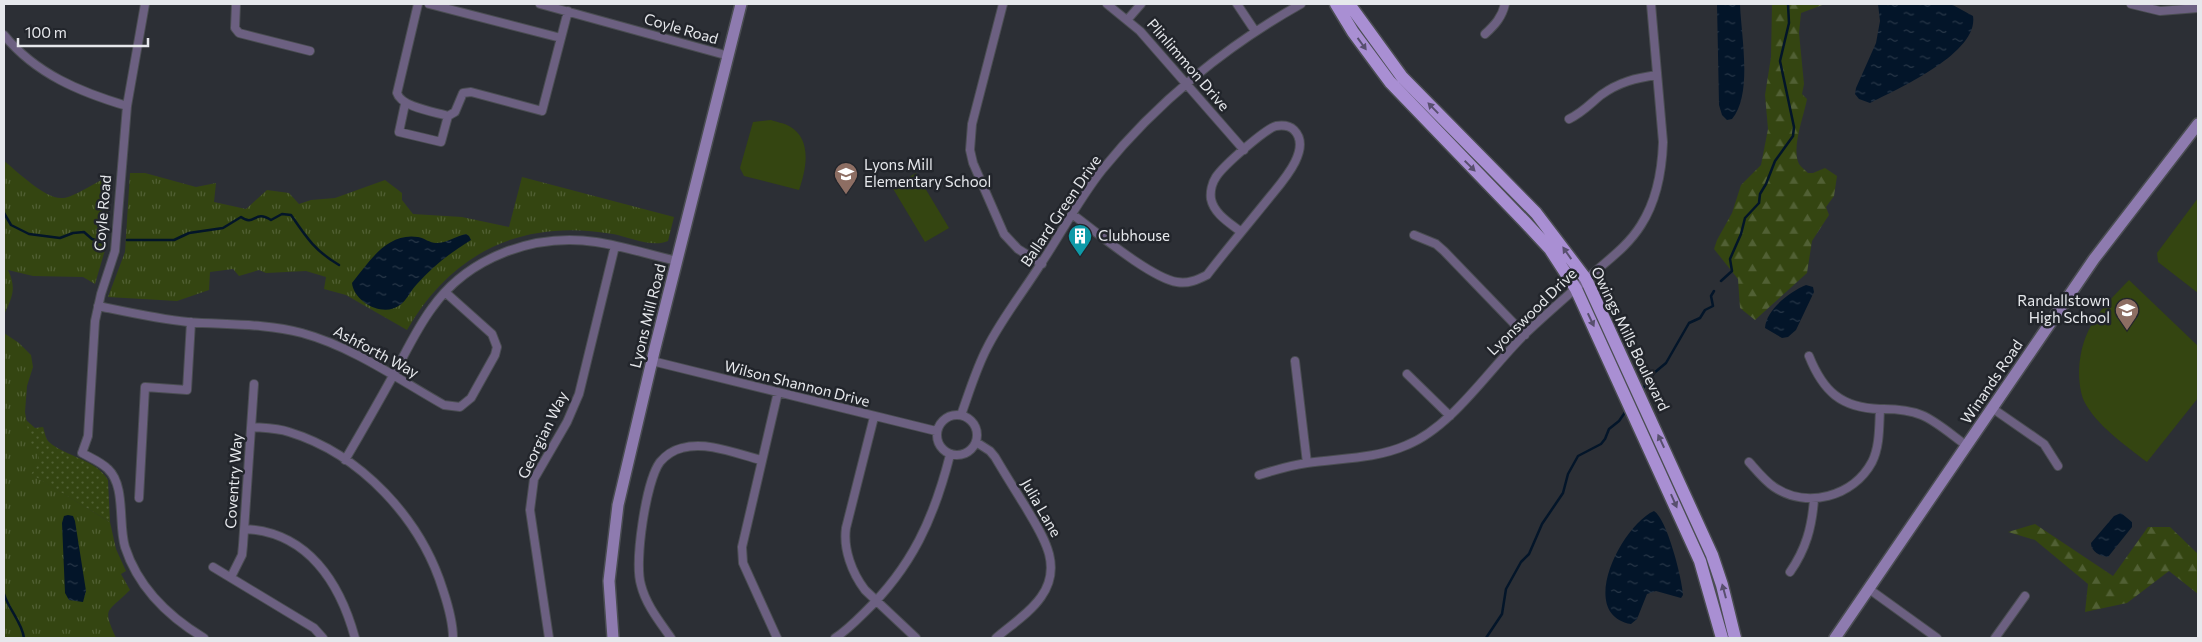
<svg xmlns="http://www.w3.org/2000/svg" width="2202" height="642" font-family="Commissioner,sans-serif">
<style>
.grass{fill:url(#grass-dots)}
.forest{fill:url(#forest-firs)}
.park{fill:url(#park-tufts)}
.pitch{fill:#344511}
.water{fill:url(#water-ripples)}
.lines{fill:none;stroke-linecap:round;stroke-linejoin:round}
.stream{stroke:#031529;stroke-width:2.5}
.street-casing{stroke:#4a4d52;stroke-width:10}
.secondary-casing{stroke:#4a4d52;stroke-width:14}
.primary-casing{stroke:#4a4d52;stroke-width:15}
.street{stroke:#6c6081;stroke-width:8}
.secondary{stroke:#8e7baf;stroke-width:11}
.primary{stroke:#a98fd3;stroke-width:12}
.oneway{fill:#584f6e}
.labels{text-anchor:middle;stroke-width:5;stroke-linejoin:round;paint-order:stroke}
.street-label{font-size:15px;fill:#e6e8ec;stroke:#22252b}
.poi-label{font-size:15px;fill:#e6e8ec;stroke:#22252b;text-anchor:start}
</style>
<defs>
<pattern id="grass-dots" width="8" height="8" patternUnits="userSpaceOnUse" patternTransform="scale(1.25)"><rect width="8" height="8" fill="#344511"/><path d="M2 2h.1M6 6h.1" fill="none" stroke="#516034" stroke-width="1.8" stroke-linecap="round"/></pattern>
<pattern id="forest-firs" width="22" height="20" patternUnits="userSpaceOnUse" patternTransform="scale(1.25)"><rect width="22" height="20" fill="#344511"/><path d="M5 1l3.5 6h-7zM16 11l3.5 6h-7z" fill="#516034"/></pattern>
<pattern id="park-tufts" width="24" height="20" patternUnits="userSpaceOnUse" patternTransform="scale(1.25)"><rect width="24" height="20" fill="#344511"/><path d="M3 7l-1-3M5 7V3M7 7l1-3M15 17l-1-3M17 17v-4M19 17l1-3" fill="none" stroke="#516034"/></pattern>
<pattern id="water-ripples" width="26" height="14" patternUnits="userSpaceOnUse" patternTransform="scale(1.25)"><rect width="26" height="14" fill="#031529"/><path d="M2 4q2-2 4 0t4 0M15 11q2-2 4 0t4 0" fill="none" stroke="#283748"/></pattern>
</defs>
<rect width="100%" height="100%" fill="#2c2f35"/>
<path class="grass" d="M 26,420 L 35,428 L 43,427 C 45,432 45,438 49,442 C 66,457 96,459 108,480 L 110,522 L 30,474 C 45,457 38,460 30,444 C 27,437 27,427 26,420 Z"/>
<path class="forest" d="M 1772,4 L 1825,4 L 1801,13 L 1799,33 L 1804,84 L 1802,94 L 1807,99 C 1804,116 1791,148 1799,164 C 1801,167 1805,170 1808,173 L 1813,173 L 1825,168 L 1837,176 L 1834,196 L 1826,207 L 1829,215 L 1812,241 L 1807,273 L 1755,320 L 1740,308 L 1738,279 L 1714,249 L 1717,240 L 1732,213 L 1741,185 L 1761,165 L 1768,129 L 1765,95 L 1771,57 Z
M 2035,524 L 2113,576 L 2148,527 L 2170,527 L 2198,554 L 2198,594 L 2169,571 L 2127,603 L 2085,612 L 2088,584 L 2035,540 L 2008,532 Z"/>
<path class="park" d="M 4,161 C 17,171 46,200 63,198 C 76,197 95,181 110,177 L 105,250 L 95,284 L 83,277 L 33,276 L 8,270 C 17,289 12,297 4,315 Z
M 130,173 L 145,173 L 196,187 L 216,183 L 214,202 L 246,209 L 267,190 L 289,193 L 299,204 L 311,200 L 335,198 L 385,180 L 402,193 L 402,200 L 413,214 L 462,217 L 509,227 L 522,177 L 674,217 L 668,241 C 652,248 629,237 613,234 C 523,218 452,252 407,330 L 346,295 L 324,289 L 326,277 L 306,271 L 266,273 L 259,270 L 239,276 L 233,269 L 210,272 L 209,290 L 177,301 L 108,297 L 125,252 Z
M 4,333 L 19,343 L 31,355 L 33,367 L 27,386 L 25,412 L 30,443 L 39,457 L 39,464 L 31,474 L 110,522 L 116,549 L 126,571 L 121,574 L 130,590 C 107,613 102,607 116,638 L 4,638 Z"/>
<path class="pitch" d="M 771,120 C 776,122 784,123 789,126 C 813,139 806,170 799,190 L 744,176 L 740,168 L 753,122 Z
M 916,173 L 949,228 L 925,242 L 892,187 Z
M 2198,198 L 2198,293 L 2158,262 L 2157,253 Z
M 2129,280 L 2198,346 L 2198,398 L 2147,462 C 2126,446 2096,425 2084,401 C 2080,392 2079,380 2079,371 C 2081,328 2101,309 2129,280 Z"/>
<path class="water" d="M 1717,4 L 1740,4 C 1741,35 1753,94 1732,119 L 1727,120 L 1722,115 L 1719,105 Z
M 1878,4 L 1951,4 L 1973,16 C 1979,53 1897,89 1870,103 L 1859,99 L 1855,94 L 1856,88 L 1876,43 L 1880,21 Z
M 466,234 L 469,236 L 471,240 C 450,253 433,266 417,284 C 411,290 407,300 400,305 C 383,318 354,302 352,283 C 369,262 387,232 418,237 C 424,238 430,243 436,243 C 447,243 456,236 466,234 Z
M 1806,285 L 1813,287 L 1814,292 L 1796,330 L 1788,337 L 1782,338 L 1765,328 C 1766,310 1789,292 1806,285 Z
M 1654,511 C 1667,519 1682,578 1683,595 L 1681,598 L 1656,591 L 1647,594 L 1637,619 L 1631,624 C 1576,614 1622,525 1654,511 Z
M 2121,513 L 2132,522 L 2132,527 L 2108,557 C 2100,556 2091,552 2091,543 L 2114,516 Z
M 68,515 L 73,516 L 75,521 L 86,591 L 83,602 L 69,600 L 65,593 L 62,523 L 64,516 Z"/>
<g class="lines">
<path class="stream" d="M 4,213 L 11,225 L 29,234 L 60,238 L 73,233 L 84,232 L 92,239 L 104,243
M 127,240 L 174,240 L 189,233 L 223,228 L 241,217 C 255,227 254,209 271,220 L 282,214 L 291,215 C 306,237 315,251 339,265
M 1721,281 L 1732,271 L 1730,259 L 1741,234 L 1745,218 L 1759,203 L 1760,194 L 1766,184 L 1775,161 L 1793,136 L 1794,127 L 1780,61 L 1789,23 L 1788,4
M 1641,391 L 1654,373 L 1666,363 L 1689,323 L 1700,318 L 1705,310 L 1713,306 L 1711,296 L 1714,291
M 4,594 C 9,610 22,622 24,638
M 1486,638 L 1502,614 L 1506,589 L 1521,562 L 1529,554 L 1542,524 L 1563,493 L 1568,474 L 1578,456 L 1601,444 L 1605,439 L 1609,429 L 1619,421 L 1626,411"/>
<g class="street-casing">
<path id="street" d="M 145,4 L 127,106 L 115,251 L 101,294 L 95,321 L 88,436 L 82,453 C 91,458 101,462 108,469 C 126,486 118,524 125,547 C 138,587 169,617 204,638
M 236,4 L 235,28 L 239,33 L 310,51
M 429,4 L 561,38 L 542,111 L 471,92 L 463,93 L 455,112 L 448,116
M 540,4 L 729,56
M 1003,4 L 972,124 L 970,150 L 973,163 L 1004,234 L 1018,249 L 1042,264
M 1107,4 L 1140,31 L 1244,150
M 1237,4 L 1255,31
M 2131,4 L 2160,11 L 2198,8
M 1128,19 L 1141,4
M 1485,34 C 1495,25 1502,17 1505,4
M 4,35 C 36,74 80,92 127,106
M 561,38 L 568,11
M 405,104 L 399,132 L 441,142 L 448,116 C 435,112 401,107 397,93 L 418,4
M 1569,119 C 1582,113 1590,104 1601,95 C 1619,82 1636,78 1657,75
M 1072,214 C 1095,231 1151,278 1177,282 C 1188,284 1197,280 1207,275 C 1227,249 1248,224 1269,198 C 1281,183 1313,149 1294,130 C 1290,126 1283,125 1276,126 C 1265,129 1223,166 1216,177 C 1212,183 1210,192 1211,199 C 1214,214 1230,223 1241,232
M 1414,235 L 1436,244 L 1444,251 L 1525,335
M 98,306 C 127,312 158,319 188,322 C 225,325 265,323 302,333 C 353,347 398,379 444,405 L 460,407 L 471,398 L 495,355 L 497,347 L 492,334 L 445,292
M 1809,356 C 1823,391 1841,408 1880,409
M 652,361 L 936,431
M 1295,361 L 1307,463
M 1407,374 L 1450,416
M 1992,408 L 2044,444 L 2058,466
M937 435a20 20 0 1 1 40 0a20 20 0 1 1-40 0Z
M 961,415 C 969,393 976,369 987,348 C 1002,318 1024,291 1042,262 C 1062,232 1079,199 1102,170 C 1156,103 1226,46 1301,4
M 874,417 L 846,528 C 843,549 852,573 865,590 L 916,638
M 252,427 C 264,428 277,428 289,432 C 361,454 421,519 443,590 C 448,605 453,622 453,638
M 976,442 L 990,451 L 995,457 C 1005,474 1015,490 1025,506 C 1042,535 1064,565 1041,597 C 1030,613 1011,625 996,638
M 345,460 C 362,431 378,403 394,374 C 406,352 417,328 432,308 C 468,257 534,233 596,242 C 623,246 650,255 677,261
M 1749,462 C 1757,471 1765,481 1774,487 C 1807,509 1853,497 1872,462 C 1880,446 1879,426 1880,409 C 1924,408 1933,421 1967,446
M 1259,475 C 1275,470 1291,465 1307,463 C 1342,458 1375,459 1407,445 C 1452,427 1490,368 1525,334 C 1546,314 1568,295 1590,276 C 1608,260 1628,246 1641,225 C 1657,200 1662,171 1663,142 L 1651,4
M 139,498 L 145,387 L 187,390 L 191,322
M 245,529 C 308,532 340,583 355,638
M 213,567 L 314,628 L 323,638
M 1790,572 C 1806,549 1812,527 1814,499
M 231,577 L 242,555 L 243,545 L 254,384
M 1869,589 L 1937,638
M 549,638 L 530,510 L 534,479 L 567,422 L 579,394 L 615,246
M 671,638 C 660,622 646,605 641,585 C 634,562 646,481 660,462 C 666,455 674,450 682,448 C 707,441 737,454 761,460
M 777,638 L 743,563 L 742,547 L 778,392
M 835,638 C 846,631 855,622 864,613 C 912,567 934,518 950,455
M 1995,638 L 2025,596"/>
</g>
<g class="secondary-casing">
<path id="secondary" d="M 613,638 L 609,581 L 618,505 L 654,352 L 741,4
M 1835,638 L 2094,259 L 2198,124"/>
</g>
<g class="primary-casing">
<path id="primary" d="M 1336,4 L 1353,32 L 1390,82 L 1525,222 L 1550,249 L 1576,289 L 1700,561 L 1722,638
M 1349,4 L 1402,77 L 1536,213 L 1586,279 L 1712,555 L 1722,585 L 1735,638"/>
</g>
<use href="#street" class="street"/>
<use href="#secondary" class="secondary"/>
<use href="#primary" class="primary"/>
</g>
<defs><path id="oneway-solid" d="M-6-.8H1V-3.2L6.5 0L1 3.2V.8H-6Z" transform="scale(1.25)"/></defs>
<g class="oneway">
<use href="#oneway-solid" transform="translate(1362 44) rotate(54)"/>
<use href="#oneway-solid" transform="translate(1433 108) rotate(-134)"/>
<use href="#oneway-solid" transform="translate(1470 166) rotate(45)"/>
<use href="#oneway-solid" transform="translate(1567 253) rotate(-125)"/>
<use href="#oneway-solid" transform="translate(1591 320) rotate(65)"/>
<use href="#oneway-solid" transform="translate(1661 441) rotate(-115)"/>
<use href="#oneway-solid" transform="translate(1674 501) rotate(66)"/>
<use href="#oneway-solid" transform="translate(1724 591) rotate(-105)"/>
</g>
<defs>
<g id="school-pin" transform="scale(1.25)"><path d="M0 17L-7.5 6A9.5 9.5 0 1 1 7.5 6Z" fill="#8d6e63" stroke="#22252b"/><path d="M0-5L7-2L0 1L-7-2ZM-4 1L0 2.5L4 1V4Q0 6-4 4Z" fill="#fff"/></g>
<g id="building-pin" transform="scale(1.25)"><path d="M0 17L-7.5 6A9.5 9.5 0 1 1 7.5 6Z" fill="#0f9aa8" stroke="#22252b"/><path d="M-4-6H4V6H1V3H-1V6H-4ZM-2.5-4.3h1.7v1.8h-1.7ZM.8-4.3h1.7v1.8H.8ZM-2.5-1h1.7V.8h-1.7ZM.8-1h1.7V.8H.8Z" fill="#fff"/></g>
</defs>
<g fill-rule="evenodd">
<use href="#school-pin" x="846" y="174"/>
<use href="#building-pin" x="1080" y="236"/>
<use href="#school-pin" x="2127" y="310"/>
</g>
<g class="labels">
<g class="street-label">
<text transform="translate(681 29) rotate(16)" y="5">Coyle Road</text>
<text transform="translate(1188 65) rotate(49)" y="5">Plinlimmon Drive</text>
<text transform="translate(1061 211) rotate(-56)" y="5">Ballard Green Drive</text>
<text transform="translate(103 213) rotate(-85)" y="5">Coyle Road</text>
<text transform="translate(1532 312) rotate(-44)" y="5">Lyonswood Drive</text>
<text transform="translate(648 316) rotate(-76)" y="5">Lyons Mill Road</text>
<text transform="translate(1630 339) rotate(64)" y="5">Owings Mills Boulevard</text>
<text transform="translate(376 352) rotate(28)" y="5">Ashforth Way</text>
<text transform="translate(1992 382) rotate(-56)" y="5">Winands Road</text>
<text transform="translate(797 384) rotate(14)" y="5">Wilson Shannon Drive</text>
<text transform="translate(543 435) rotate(-64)" y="5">Georgian Way</text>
<text transform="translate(234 481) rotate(-86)" y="5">Coventry Way</text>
<text transform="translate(1041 508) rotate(60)" y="5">Julia Lane</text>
</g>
<g class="poi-label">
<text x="864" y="170">Lyons Mill<tspan x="864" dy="17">Elementary School</tspan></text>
<text x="1098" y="241">Clubhouse</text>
<text x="2110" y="306" text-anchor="end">Randallstown<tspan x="2110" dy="17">High School</tspan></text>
</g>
</g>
<rect width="2202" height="642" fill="none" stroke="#e6e8ec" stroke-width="10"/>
<path d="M18 38v8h130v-8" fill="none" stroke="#e6e8ec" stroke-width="2.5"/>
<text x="25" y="38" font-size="15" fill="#e6e8ec" stroke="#22252b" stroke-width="4" paint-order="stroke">100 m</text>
</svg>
